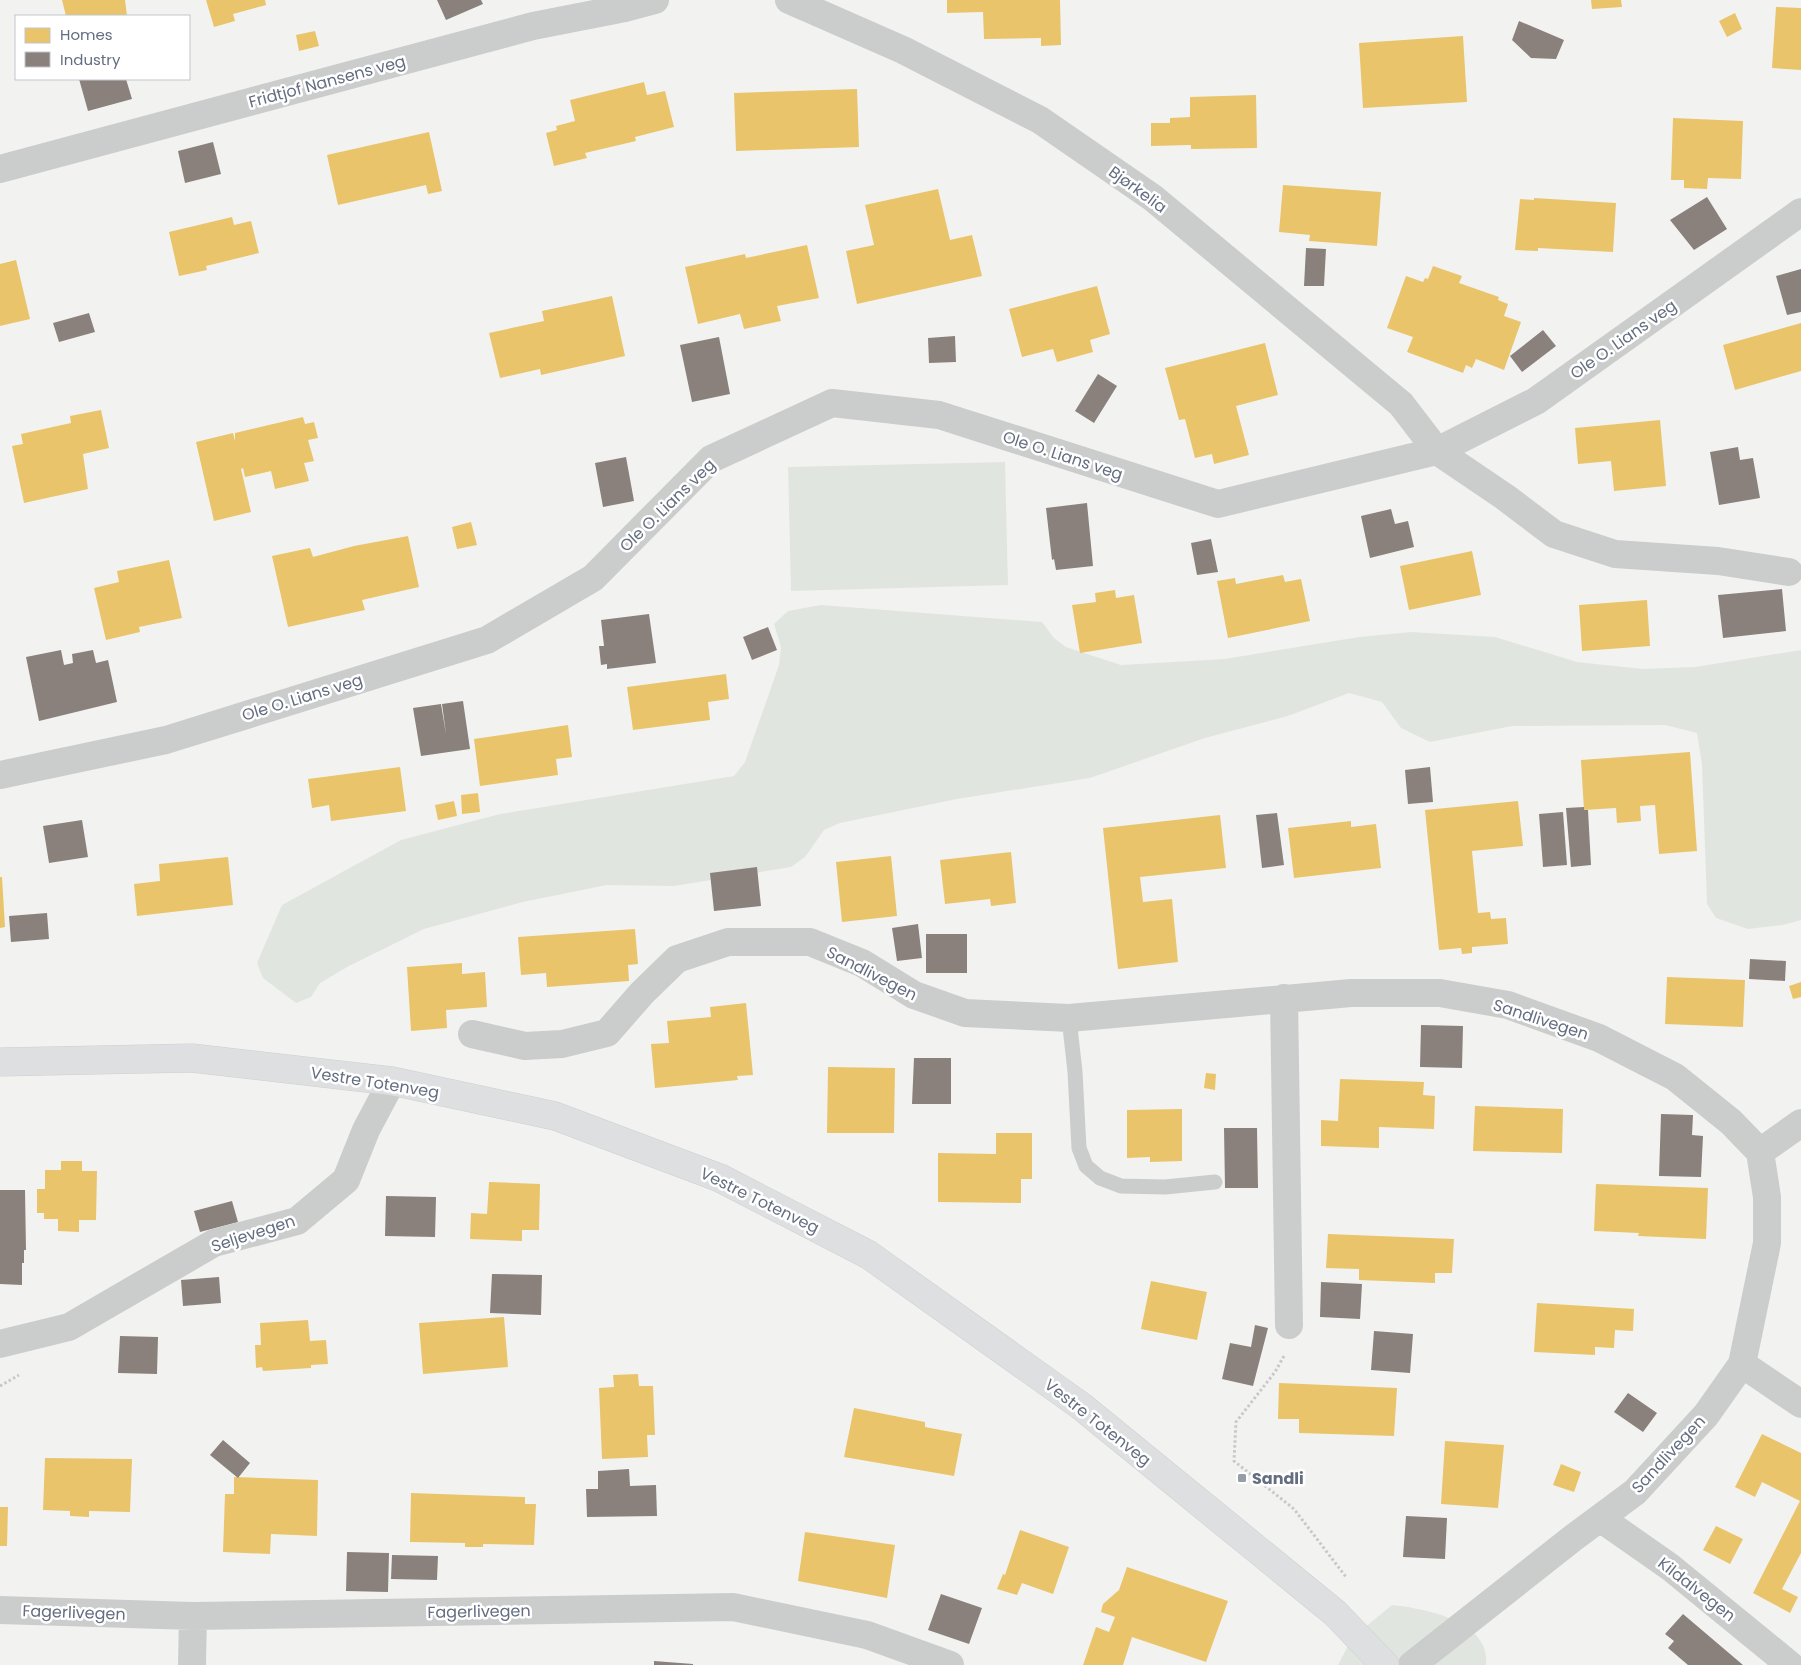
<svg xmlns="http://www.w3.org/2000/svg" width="1801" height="1665" font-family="Poppins,sans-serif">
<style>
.green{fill:#e1e5df}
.homes{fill:#e9c46a}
.industry{fill:#8a817c}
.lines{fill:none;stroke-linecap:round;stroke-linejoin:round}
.secondary-casing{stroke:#cecfcf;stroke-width:29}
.path{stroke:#c8c8c9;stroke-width:3;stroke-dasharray:2.5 2.5;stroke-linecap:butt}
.lane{stroke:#cbcccc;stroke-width:15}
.street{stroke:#cbcccc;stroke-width:28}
.secondary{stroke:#dedfe0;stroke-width:28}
.poi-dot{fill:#969da8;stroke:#fff;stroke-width:2}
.labels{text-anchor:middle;stroke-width:5;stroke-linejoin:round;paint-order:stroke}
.street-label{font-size:16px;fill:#646e80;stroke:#fff}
.poi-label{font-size:16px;font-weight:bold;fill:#646e80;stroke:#fff;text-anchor:start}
</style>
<rect width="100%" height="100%" fill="#f2f3f1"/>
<path class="green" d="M 1005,462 L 1008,585 L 791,591 L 788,467 Z
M 821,605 L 1042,622 L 1054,638 L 1066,647 L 1121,665 L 1224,659 L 1359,637 L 1411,632 L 1495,637 L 1577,662 L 1643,669 L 1695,667 L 1801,650 L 1801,920 L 1783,925 L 1748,929 L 1716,918 L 1707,904 L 1702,765 L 1697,733 L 1665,725 L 1512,726 L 1430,742 L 1401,728 L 1382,702 L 1349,693 L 1288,716 L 1205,738 L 1090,778 L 957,799 L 840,823 L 824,830 L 805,857 L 791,867 L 674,886 L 607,885 L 523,902 L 424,929 L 349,966 L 320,983 L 311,997 L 296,1003 L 263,978 L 257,963 L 282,905 L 401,840 L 500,814 L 734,776 L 745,762 L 779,665 L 781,647 L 774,624 L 788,611 Z
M 1392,1605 C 1423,1608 1492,1621 1486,1665 L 1338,1665 L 1352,1638 Z"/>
<path class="homes" d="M 62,0 L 125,0 L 127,16 L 66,16 Z
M 206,0 L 265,0 L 266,5 L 233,14 L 235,21 L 214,27 Z
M 947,0 L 1060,0 L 1061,45 L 1041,46 L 1041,38 L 984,39 L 983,12 L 947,13 Z
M 1591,0 L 1621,0 L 1622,7 L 1592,9 Z
M 1776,7 L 1801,8 L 1801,70 L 1772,68 Z
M 1735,13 L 1742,29 L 1727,37 L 1719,21 Z
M 315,31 L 319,46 L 299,51 L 296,35 Z
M 1463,36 L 1467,102 L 1363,108 L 1359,43 Z
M 644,82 L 647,95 L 665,91 L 674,127 L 635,137 L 636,141 L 585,153 L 587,158 L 554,166 L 546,133 L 557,130 L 556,126 L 575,121 L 570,100 Z
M 857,89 L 859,147 L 736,151 L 734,93 Z
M 1256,95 L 1257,148 L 1191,149 L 1191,145 L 1151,146 L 1151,123 L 1170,123 L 1170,118 L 1190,117 L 1190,97 Z
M 1673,118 L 1743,121 L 1741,179 L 1708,178 L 1707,189 L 1684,188 L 1684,180 L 1671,180 Z
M 429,132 L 442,191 L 428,194 L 426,185 L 338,205 L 327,155 Z
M 1283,185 L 1381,192 L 1377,246 L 1309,241 L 1310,235 L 1279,232 Z
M 938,189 L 950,240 L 972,235 L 982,276 L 857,304 L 846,251 L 874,245 L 865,205 Z
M 1534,198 L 1616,203 L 1613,252 L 1538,248 L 1538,251 L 1515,250 L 1520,199 L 1534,200 Z
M 232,217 L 234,225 L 251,221 L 259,253 L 206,266 L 207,270 L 179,276 L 169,232 Z
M 807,245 L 819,298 L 777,306 L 781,321 L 744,329 L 740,314 L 698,324 L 685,267 L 745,254 L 746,258 Z
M 16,260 L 30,319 L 0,326 L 0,264 Z
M 1433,266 L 1462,276 L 1459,283 L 1499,297 L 1498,300 L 1508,304 L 1504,316 L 1521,322 L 1504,370 L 1476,359 L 1472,368 L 1466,365 L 1463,373 L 1407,352 L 1413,337 L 1387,328 L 1406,276 L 1423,282 L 1425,278 L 1428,279 Z
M 1097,286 L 1110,334 L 1090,340 L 1093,352 L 1057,362 L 1053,349 L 1022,357 L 1009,309 Z
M 612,296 L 625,356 L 541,375 L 540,369 L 500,378 L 489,333 L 544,321 L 542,311 Z
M 1801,323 L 1801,371 L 1735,390 L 1723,345 Z
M 1265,343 L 1278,395 L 1236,406 L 1249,455 L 1214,464 L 1212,454 L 1195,458 L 1185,419 L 1179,420 L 1165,368 Z
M 101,410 L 109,448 L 83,454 L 88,489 L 24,503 L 12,446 L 23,444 L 21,434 L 71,423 L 70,416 Z
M 303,417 L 305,424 L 314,422 L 318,438 L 308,440 L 314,461 L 304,463 L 309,481 L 275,489 L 271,471 L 245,477 L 243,468 L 241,469 L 251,512 L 214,521 L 196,442 L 233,433 L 235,441 L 235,433 Z
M 1660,420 L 1666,486 L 1614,491 L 1611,461 L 1578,464 L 1575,428 Z
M 471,522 L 477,545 L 457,549 L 452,527 Z
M 408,536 L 419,587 L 362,600 L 365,610 L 288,627 L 272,556 L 310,548 L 313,557 L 354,546 Z
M 1472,551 L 1481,595 L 1409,610 L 1400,566 Z
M 169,560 L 182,618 L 139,627 L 140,632 L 106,640 L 94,588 L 119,582 L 117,571 Z
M 1283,575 L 1285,582 L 1301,579 L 1310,621 L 1228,638 L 1217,581 L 1235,578 L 1236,584 Z
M 1115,590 L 1116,598 L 1134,595 L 1142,643 L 1080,653 L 1072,605 L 1096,602 L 1095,593 Z
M 1647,600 L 1650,646 L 1582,651 L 1579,605 Z
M 726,674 L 729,699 L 708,702 L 710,720 L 633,730 L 627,687 Z
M 568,725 L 572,757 L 556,759 L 558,775 L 480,786 L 474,739 Z
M 1690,752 L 1697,851 L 1659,854 L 1655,805 L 1640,806 L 1641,821 L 1617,823 L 1616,808 L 1584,810 L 1581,760 Z
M 400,767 L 406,811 L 331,821 L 329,805 L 312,808 L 308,779 Z
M 478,793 L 480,812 L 462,814 L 461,795 Z
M 454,801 L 457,816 L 438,820 L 435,805 Z
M 1518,801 L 1523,846 L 1472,851 L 1478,913 L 1490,912 L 1491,919 L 1506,918 L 1508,944 L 1472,947 L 1472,953 L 1462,954 L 1461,948 L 1439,950 L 1425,810 Z
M 1220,815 L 1226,868 L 1140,877 L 1143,902 L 1172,899 L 1178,962 L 1118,969 L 1103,828 Z
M 1351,821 L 1351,827 L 1376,824 L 1381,868 L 1294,878 L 1288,828 Z
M 1011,852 L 1016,903 L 991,906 L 990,899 L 945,904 L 940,860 Z
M 891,856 L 897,916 L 842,922 L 836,862 Z
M 228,857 L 233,905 L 137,916 L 134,884 L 160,881 L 159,864 Z
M 0,877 L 2,877 L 5,927 L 0,928 Z
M 635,929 L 638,964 L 628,965 L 629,981 L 547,987 L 546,973 L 521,975 L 518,937 Z
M 462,963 L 462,974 L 485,972 L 487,1007 L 446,1010 L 447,1028 L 411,1031 L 407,967 Z
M 1667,977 L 1745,980 L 1743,1027 L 1665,1024 Z
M 1801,982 L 1801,997 L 1793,999 L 1789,986 Z
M 746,1003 L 753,1075 L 737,1076 L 738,1080 L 655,1088 L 651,1044 L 669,1043 L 667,1021 L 711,1017 L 710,1007 Z
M 828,1067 L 895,1068 L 894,1133 L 827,1133 Z
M 1206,1073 L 1216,1074 L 1215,1090 L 1204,1088 Z
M 1340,1079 L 1424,1082 L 1423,1095 L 1435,1096 L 1434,1129 L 1379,1127 L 1379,1148 L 1321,1146 L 1321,1120 L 1338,1121 Z
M 1475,1106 L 1563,1109 L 1562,1153 L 1473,1151 Z
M 1182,1109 L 1182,1161 L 1150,1162 L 1150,1157 L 1127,1158 L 1127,1110 Z
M 996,1133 L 1032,1133 L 1032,1179 L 1021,1179 L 1021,1203 L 938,1202 L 938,1153 L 996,1154 Z
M 61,1161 L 82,1161 L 82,1171 L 97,1171 L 96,1220 L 79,1220 L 79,1232 L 58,1231 L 58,1219 L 44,1219 L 44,1213 L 37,1213 L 37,1189 L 45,1189 L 45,1170 L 61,1170 Z
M 489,1182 L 540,1184 L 539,1230 L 522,1230 L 522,1241 L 470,1239 L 471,1213 L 487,1214 Z
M 1596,1184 L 1708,1188 L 1706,1239 L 1638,1236 L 1639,1233 L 1594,1231 Z
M 1328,1234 L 1454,1239 L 1452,1273 L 1435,1273 L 1435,1283 L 1359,1280 L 1359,1269 L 1326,1268 Z
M 1151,1281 L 1207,1292 L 1197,1340 L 1141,1329 Z
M 1537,1303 L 1634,1309 L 1633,1331 L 1615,1330 L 1614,1348 L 1595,1347 L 1595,1355 L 1534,1352 Z
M 504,1317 L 508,1367 L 423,1374 L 419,1323 Z
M 308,1320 L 310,1341 L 326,1340 L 328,1364 L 311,1365 L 311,1368 L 263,1371 L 262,1367 L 256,1368 L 255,1345 L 261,1345 L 260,1323 Z
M 638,1374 L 639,1386 L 653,1386 L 655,1435 L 647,1435 L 648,1457 L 602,1459 L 599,1388 L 614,1387 L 613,1375 Z
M 1279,1383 L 1397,1388 L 1394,1436 L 1299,1433 L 1299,1419 L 1278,1419 Z
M 854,1408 L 925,1422 L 925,1427 L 962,1434 L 954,1476 L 844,1457 Z
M 1762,1434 L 1801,1453 L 1801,1553 L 1782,1589 L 1798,1597 L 1790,1613 L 1753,1593 L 1800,1501 L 1762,1482 L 1755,1497 L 1735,1487 Z
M 1445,1441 L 1504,1445 L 1498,1508 L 1441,1504 Z
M 45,1458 L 132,1459 L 130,1512 L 89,1511 L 89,1517 L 70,1516 L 70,1511 L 43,1510 Z
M 1561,1464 L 1581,1472 L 1574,1492 L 1553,1485 Z
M 234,1477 L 318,1480 L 317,1536 L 271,1534 L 270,1554 L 223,1552 L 225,1494 L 234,1494 Z
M 411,1493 L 525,1497 L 525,1504 L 536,1504 L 534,1545 L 483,1544 L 483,1547 L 465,1547 L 465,1543 L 410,1542 Z
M 0,1507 L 8,1507 L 7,1546 L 0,1546 Z
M 1716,1526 L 1743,1539 L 1730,1564 L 1703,1550 Z
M 1020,1530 L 1069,1547 L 1053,1594 L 1022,1583 L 1017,1595 L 997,1589 L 1003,1574 L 1005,1575 Z
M 805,1532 L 895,1545 L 887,1598 L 798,1581 Z
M 1127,1567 L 1228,1601 L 1206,1662 L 1132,1637 L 1123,1665 L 1083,1665 L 1096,1627 L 1109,1632 L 1115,1617 L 1101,1612 L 1103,1604 L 1119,1590 Z"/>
<path class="industry" d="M 437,0 L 481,0 L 483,4 L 446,20 Z
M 1519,21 L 1564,40 L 1556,59 L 1531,58 L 1512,40 Z
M 79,79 L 126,79 L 132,99 L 88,111 Z
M 213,142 L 221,174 L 185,183 L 178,151 Z
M 1707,197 L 1727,229 L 1694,250 L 1670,220 Z
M 1306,248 L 1326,249 L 1324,286 L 1304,286 Z
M 1801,269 L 1801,312 L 1787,315 L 1776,276 Z
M 89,313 L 95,332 L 59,342 L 53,323 Z
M 1543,330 L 1556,346 L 1522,372 L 1510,356 Z
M 955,336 L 956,362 L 929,363 L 928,338 Z
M 719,337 L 730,394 L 692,402 L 680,345 Z
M 1098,374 L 1117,386 L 1094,423 L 1075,411 Z
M 1738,447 L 1740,460 L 1753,458 L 1760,498 L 1719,505 L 1710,452 Z
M 626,457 L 634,501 L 603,507 L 595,463 Z
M 1087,503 L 1093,566 L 1056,570 L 1054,559 L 1052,560 L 1046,508 Z
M 1391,509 L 1395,524 L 1408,521 L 1414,547 L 1370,558 L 1361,516 Z
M 1211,539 L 1218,572 L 1197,575 L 1191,543 Z
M 1782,589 L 1786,631 L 1723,638 L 1718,595 Z
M 649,614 L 656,663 L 607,669 L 607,664 L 601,665 L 599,646 L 604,646 L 601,620 Z
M 768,627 L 777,650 L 752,660 L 743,637 Z
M 61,650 L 64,665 L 73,663 L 72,654 L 93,650 L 96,663 L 108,660 L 117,702 L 39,721 L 26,657 Z
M 463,701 L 470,749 L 421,756 L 413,708 L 441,704 L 446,734 L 442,704 Z
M 1430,767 L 1433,802 L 1408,804 L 1405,770 Z
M 1584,807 L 1584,810 L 1588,810 L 1591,865 L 1571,867 L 1566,808 Z
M 1563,812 L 1567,865 L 1543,867 L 1539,814 Z
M 1277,813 L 1284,865 L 1262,868 L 1256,815 Z
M 82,820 L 88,857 L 49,863 L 43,826 Z
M 757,867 L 761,906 L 714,911 L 710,873 Z
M 47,913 L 49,939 L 11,942 L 9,916 Z
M 918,924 L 922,958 L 897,961 L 892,928 Z
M 926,934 L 967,934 L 967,973 L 926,973 Z
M 1750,959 L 1786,961 L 1785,981 L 1749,979 Z
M 1421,1025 L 1463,1026 L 1462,1068 L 1420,1067 Z
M 914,1058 L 951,1058 L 951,1104 L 912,1104 Z
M 1661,1114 L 1693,1115 L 1692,1135 L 1703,1136 L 1701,1177 L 1659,1176 Z
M 1224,1128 L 1257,1128 L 1258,1188 L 1225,1188 Z
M 0,1190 L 25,1190 L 26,1250 L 24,1250 L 24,1263 L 22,1263 L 22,1285 L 0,1284 Z
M 386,1196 L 436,1197 L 435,1237 L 385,1236 Z
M 232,1201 L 238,1222 L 200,1232 L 194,1211 Z
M 492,1274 L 542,1275 L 541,1315 L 490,1313 Z
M 219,1277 L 221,1303 L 183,1306 L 181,1280 Z
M 1321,1282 L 1362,1284 L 1360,1319 L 1320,1317 Z
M 1255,1325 L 1268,1328 L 1253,1386 L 1222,1379 L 1230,1343 L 1251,1347 Z
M 1374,1331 L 1413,1334 L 1410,1373 L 1371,1370 Z
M 120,1336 L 158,1337 L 157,1374 L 118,1373 Z
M 1628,1393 L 1657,1413 L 1643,1432 L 1614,1412 Z
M 223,1440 L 250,1463 L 238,1478 L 210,1455 Z
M 629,1469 L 630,1486 L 656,1485 L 657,1516 L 587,1517 L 586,1489 L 598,1489 L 598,1471 Z
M 1406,1516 L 1447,1518 L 1445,1559 L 1403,1557 Z
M 347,1552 L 389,1553 L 388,1592 L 346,1591 Z
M 392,1555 L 438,1556 L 437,1580 L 391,1579 Z
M 941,1594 L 982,1608 L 969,1644 L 928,1630 Z
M 1683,1614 L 1743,1665 L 1688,1665 L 1668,1648 L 1674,1641 L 1665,1634 Z
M 654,1661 L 693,1664 L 693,1665 L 654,1665 Z"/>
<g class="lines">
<g class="secondary-casing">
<path id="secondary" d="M 0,1062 L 192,1058 L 392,1081 L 555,1116 L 720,1178 L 869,1255 L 1081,1406 L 1335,1613 L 1385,1665"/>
</g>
<path class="path" d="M 1284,1356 L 1275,1372 L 1236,1422 L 1234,1461 L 1294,1509 L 1346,1577
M 0,1386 L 19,1375"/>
<path class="lane" d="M 1069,1018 L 1075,1072 L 1079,1148 L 1086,1166 L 1100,1178 L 1121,1186 L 1165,1187 L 1215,1182"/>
<path class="street" d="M 789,0 L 903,50 L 1040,120 L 1153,198 L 1401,404 L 1437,451 L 1505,497 L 1554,534 L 1615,554 L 1718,561 L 1789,572
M 0,169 L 533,26 L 625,8 L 655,0
M 0,775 L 166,740 L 487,640 L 593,578 L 711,459 L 832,403 L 939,415 L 1218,504 L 1437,451 L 1536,401 L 1801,212
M 1284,998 L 1289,1325
M 472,1034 L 525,1046 L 562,1044 L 607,1033 L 642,993 L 677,959 L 728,942 L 810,942 L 862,963 L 914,995 L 965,1013 L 1069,1018 L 1351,993 L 1440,993 L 1508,1005 L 1599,1038 L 1675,1077 L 1731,1122 L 1760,1152
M 0,1344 L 69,1327 L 214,1243 L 297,1221 L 346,1180 L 366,1130 L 392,1081
M 1742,1364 L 1801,1404
M 1600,1518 L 1670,1567 L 1790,1665
M 0,1610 L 193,1616 L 733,1607 L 867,1635 L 950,1665
M 192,1665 L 193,1616
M 1412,1665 L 1573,1538 L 1635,1492 L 1706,1415 L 1742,1364 L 1767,1243 L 1767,1197 L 1760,1152 L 1801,1123"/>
<use href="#secondary" class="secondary"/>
</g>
<rect class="poi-dot" x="1237" y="1473" width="10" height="10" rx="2.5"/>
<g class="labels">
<g class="street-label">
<text transform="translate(327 81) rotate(-15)" y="6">Fridtjof Nansens veg</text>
<text transform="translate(1138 189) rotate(36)" y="6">Bjørkelia</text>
<text transform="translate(1623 339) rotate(-35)" y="6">Ole O. Lians veg</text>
<text transform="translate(1063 455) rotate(18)" y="6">Ole O. Lians veg</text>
<text transform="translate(667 505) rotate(-44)" y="6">Ole O. Lians veg</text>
<text transform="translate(302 697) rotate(-17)" y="6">Ole O. Lians veg</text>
<text transform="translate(872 973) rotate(27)" y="6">Sandlivegen</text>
<text transform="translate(1541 1019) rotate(18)" y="6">Sandlivegen</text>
<text transform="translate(375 1082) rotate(9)" y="6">Vestre Totenveg</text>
<text transform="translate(760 1200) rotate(26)" y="6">Vestre Totenveg</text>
<text transform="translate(253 1233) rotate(-18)" y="6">Seljevegen</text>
<text transform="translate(1098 1422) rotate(38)" y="6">Vestre Totenveg</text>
<text transform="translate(1668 1454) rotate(-47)" y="6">Sandlivegen</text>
<text transform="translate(1697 1589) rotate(38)" y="6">Kildalvegen</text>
<text transform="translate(479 1611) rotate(-1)" y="6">Fagerlivegen</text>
<text transform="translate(74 1612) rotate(2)" y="6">Fagerlivegen</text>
</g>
<g class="poi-label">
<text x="1252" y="1484">Sandli</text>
</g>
</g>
<rect x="15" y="15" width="175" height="65" fill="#ffffff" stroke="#c1c5cc"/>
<rect x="25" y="28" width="25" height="15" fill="#e9c46a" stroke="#c1c5cc"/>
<text x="60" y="40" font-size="15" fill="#646e80">Homes</text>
<rect x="25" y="52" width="25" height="15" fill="#8a817c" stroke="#c1c5cc"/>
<text x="60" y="65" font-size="15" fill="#646e80">Industry</text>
</svg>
